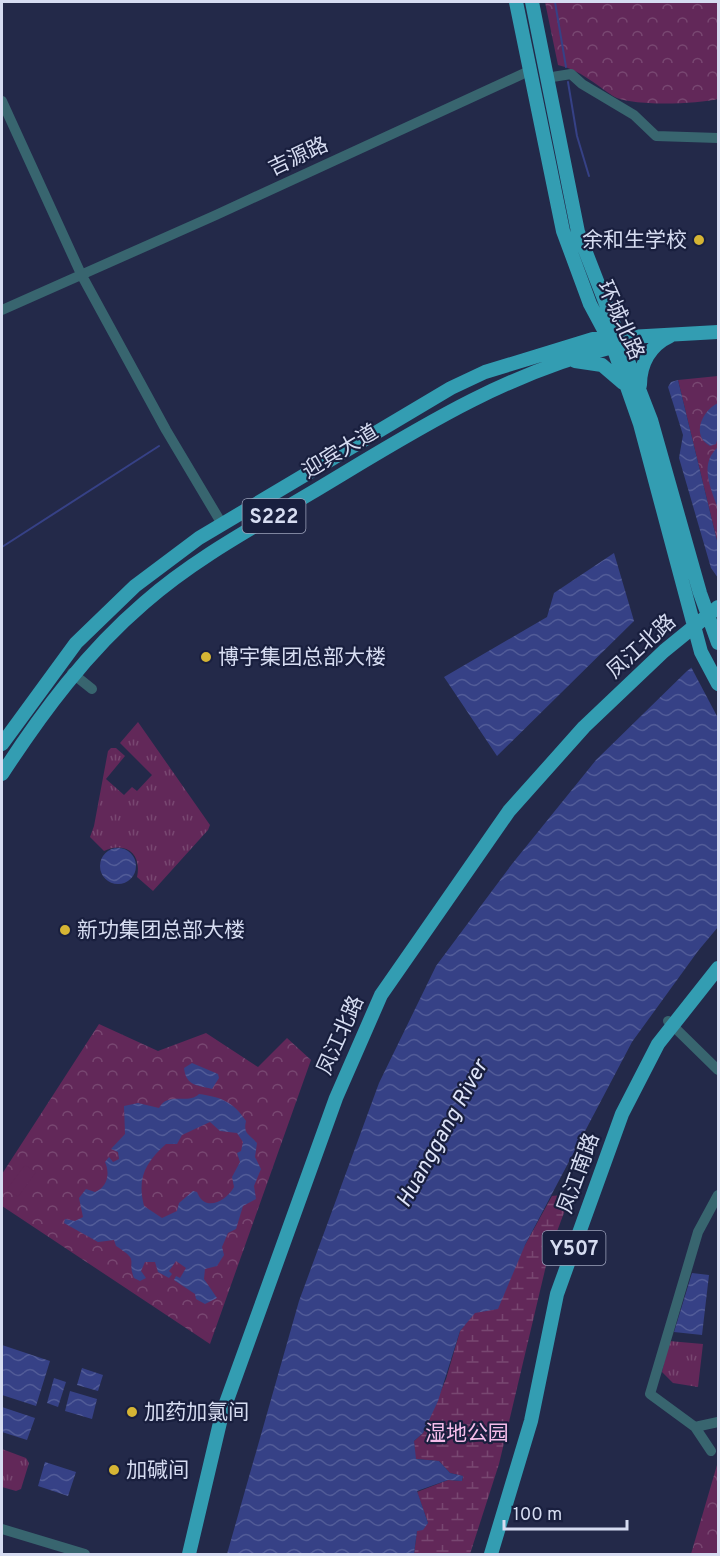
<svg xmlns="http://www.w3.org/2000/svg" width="720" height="1556" font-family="Overpass,'Noto Sans SC',sans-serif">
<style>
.grass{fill:url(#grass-tufts)}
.forest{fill:url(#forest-crowns)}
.wetland{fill:url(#wetland-marsh)}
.pitch{fill:#622859}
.water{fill:url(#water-waves);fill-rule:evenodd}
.pier{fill:#232949}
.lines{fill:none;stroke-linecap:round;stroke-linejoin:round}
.stream{stroke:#364186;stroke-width:2}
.minor{stroke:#38656f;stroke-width:10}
.major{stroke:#339db2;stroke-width:14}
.poi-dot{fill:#d6b534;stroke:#191f3e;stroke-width:2}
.labels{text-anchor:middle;stroke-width:4.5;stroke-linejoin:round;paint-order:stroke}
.shield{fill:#191f3e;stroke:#9da3bb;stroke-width:1.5}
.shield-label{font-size:20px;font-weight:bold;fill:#d6dcf1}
.street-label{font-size:21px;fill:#d6dcf1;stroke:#191f3e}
.poi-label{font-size:21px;fill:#d6dcf1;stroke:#191f3e;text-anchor:start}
.park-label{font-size:21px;fill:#f5bdea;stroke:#191f3e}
.water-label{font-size:22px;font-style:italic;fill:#dee4f8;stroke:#191f3e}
</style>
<defs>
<pattern id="grass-tufts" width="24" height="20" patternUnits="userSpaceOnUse" patternTransform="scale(1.5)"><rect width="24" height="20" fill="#622859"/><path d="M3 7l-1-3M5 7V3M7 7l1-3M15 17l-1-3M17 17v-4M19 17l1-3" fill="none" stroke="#784771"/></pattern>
<pattern id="forest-crowns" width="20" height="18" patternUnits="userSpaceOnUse" patternTransform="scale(1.5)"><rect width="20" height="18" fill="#622859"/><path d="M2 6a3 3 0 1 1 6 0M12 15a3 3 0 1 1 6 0" fill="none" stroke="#784771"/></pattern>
<pattern id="wetland-marsh" width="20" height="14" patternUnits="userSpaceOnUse" patternTransform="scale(1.5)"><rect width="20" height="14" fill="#622859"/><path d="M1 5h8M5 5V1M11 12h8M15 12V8" fill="none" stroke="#784771"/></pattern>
<pattern id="water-waves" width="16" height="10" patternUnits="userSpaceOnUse" patternTransform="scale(1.5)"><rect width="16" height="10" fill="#364186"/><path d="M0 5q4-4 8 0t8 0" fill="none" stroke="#525c98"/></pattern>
</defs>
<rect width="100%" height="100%" fill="#232949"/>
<path class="grass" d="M 138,722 L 210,825 L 208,830 L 153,891 L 137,877 C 142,854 126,841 104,851 L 90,837 L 94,826 L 108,751 L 111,748 L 116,748 L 125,756 L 106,779 L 124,795 L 132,787 L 137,791 L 152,775 L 120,743 Z
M 669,1341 L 703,1344 L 698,1387 L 673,1383 L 662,1372 Z
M 2,1449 L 26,1458 L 29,1463 L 21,1489 L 16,1491 L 2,1487 Z"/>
<path class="forest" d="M 545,2 L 718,2 L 718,99 C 697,104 631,107 613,96 C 595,84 580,70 558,65 Z
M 718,376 L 718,545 L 678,380 Z
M 99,1024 L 158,1051 L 206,1033 L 258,1067 L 287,1038 L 311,1060 L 210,1344 L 2,1206 L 2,1174 Z
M 718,1459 L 718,1554 L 691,1554 L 717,1465 Z"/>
<path class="wetland" d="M 571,1194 L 549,1253 L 499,1464 L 470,1554 L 414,1554 L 417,1530 L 428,1523 L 417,1492 L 448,1480 L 462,1481 L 463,1476 L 450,1473 L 439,1461 L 415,1459 L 414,1441 L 423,1433 L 446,1379 L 460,1331 L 525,1245 L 552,1196 Z"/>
<path class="pitch" d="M 25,1165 L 36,1172 L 18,1197 L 7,1189 Z"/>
<path class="water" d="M 678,380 L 718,545 L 718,578 L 711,568 L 679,458 L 683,435 L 668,387 L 671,382 Z
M 718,403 L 718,437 L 716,444 L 710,446 C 690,435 703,410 718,403 Z
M 717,448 L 718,449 L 718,509 C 711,489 699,465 717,448 Z
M 614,553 L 634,621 L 497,756 L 444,677 L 547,617 L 554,593 Z
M 718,647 L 718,927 L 698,951 L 632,1042 L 525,1245 L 498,1309 L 475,1313 L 460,1331 L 438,1401 L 423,1433 L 414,1441 L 416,1459 L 439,1461 L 450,1473 L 463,1476 L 462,1481 L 448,1480 L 417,1491 L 428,1523 L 423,1530 L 417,1531 L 414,1554 L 227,1554 L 299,1301 L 379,1083 L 436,966 L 512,864 L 596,760 L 687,671 Z
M100 866a18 18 0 1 1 36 0a18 18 0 1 1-36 0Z
M 192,1063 L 218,1074 L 219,1078 L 212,1089 C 199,1085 186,1087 184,1068 Z
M 199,1094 C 220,1097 233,1101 246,1121 C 243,1134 249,1134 257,1143 L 255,1157 L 261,1169 L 254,1186 L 256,1199 L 243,1206 L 236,1229 L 228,1233 L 222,1247 L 224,1255 L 217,1266 L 205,1269 L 204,1279 L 217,1298 L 205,1304 L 196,1299 L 195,1294 L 174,1280 L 176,1276 L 180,1278 L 186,1268 L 176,1261 L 169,1271 L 172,1274 L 169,1278 L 158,1272 L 155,1262 L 145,1262 L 141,1271 L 146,1278 L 140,1281 L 134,1278 C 126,1258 141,1262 116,1246 L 114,1240 L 98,1242 L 64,1223 L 65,1219 L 75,1221 L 83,1217 L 79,1198 L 86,1189 L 95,1192 C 108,1187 110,1173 105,1162 L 109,1157 L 113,1162 L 119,1159 L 118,1152 L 111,1149 L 125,1134 L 124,1106 L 138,1103 L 159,1108 C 168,1091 188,1105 199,1094 ZM 210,1122 L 220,1131 L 237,1133 L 243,1142 L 241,1151 L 237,1153 L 240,1162 L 232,1177 L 234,1187 C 226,1201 205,1213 197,1192 L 193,1191 L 179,1203 L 177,1211 L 162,1218 L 144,1206 C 137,1178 145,1163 166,1144 L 177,1144 L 182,1135 Z
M 692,1273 L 709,1275 L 702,1335 L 674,1332 Z
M 2,1345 L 50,1361 L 36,1406 L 2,1395 Z
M 82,1368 L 103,1375 L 98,1391 L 77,1385 Z
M 54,1378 L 66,1382 L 58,1407 L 47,1403 Z
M 70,1391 L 97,1399 L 92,1419 L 65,1411 Z
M 2,1407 L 35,1418 L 27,1440 L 2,1432 Z
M 45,1462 L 76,1472 L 68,1496 L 38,1486 Z"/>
<path class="pier" d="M 718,644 L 718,718 L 690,665 Z"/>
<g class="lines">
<path class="stream" d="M 555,2 L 566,67
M 568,82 L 577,136 L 589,176
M 2,547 L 159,446"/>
<path class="minor" d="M 546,78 L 571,74 L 582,84 L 634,115 L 656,136 L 718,138
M 2,101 L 81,274 L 166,430 L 222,524
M 2,310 L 216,215 L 529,71
M 72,673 L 92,689
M 668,1021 L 718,1070
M 695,1427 L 718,1422
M 711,1451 L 695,1427 L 650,1394 L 698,1232 L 718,1195
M 2,1529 L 85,1554"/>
<path class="major" d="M 516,2 L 563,231 L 590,304 L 613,347 L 640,424 L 701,652 L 718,684
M 532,2 L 578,232 L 651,420 L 700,593 L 718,643
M 575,361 L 602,365 L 623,383
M 640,385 C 640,364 650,345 670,336
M 2,744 L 76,643 L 135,586 L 199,538 L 451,388 L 485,372 L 593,339 L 718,332
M 2,774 C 43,711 87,652 144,603 C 194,559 254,527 311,493 C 408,435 501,374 613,347
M 189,1554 L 222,1414 L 336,1098 L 381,995 L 509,811 L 584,727 L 664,651 L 718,607
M 491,1554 L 531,1421 L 557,1294 L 622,1114 L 658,1044 L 718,968"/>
</g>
<g class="poi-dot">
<circle cx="699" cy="240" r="6"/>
<circle cx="206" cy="657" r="6"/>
<circle cx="65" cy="930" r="6"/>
<circle cx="132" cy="1412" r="6"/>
<circle cx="114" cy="1470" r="6"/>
</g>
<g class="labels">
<g class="shield">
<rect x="242.5" y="499" width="63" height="34" rx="4.5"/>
<rect x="542.5" y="1231" width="63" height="34" rx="4.5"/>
</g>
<g class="shield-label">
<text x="274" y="523">S222</text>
<text x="574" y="1255">Y507</text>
</g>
<g class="street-label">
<text transform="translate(298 156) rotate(-25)" y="7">吉源路</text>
<text transform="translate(621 320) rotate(66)" y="7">环城北路</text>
<text transform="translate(340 451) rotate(-31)" y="7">迎宾大道</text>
<text transform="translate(641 646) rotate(-42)" y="7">凤江北路</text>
<text transform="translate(340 1035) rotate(-66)" y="7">凤江北路</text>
<text transform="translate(578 1173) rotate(-70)" y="7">凤江南路</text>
</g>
<g class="poi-label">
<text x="687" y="247" text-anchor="end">余和生学校</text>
<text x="218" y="664">博宇集团总部大楼</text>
<text x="77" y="937">新功集团总部大楼</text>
<text x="144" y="1419">加药加氯间</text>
<text x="126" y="1477">加碱间</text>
</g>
<g class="park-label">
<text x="467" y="1440">湿地公园</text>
</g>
<g class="water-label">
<text transform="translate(441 1133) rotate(-61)" y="8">Huanggang River</text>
</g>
</g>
<rect width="720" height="1556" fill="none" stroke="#d6dcf1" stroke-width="6"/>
<path d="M504 1520v9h123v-9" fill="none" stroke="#d6dcf1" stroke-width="3"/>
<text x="513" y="1520" font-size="18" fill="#d6dcf1" stroke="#191f3e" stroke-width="4.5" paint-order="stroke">100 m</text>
</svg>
